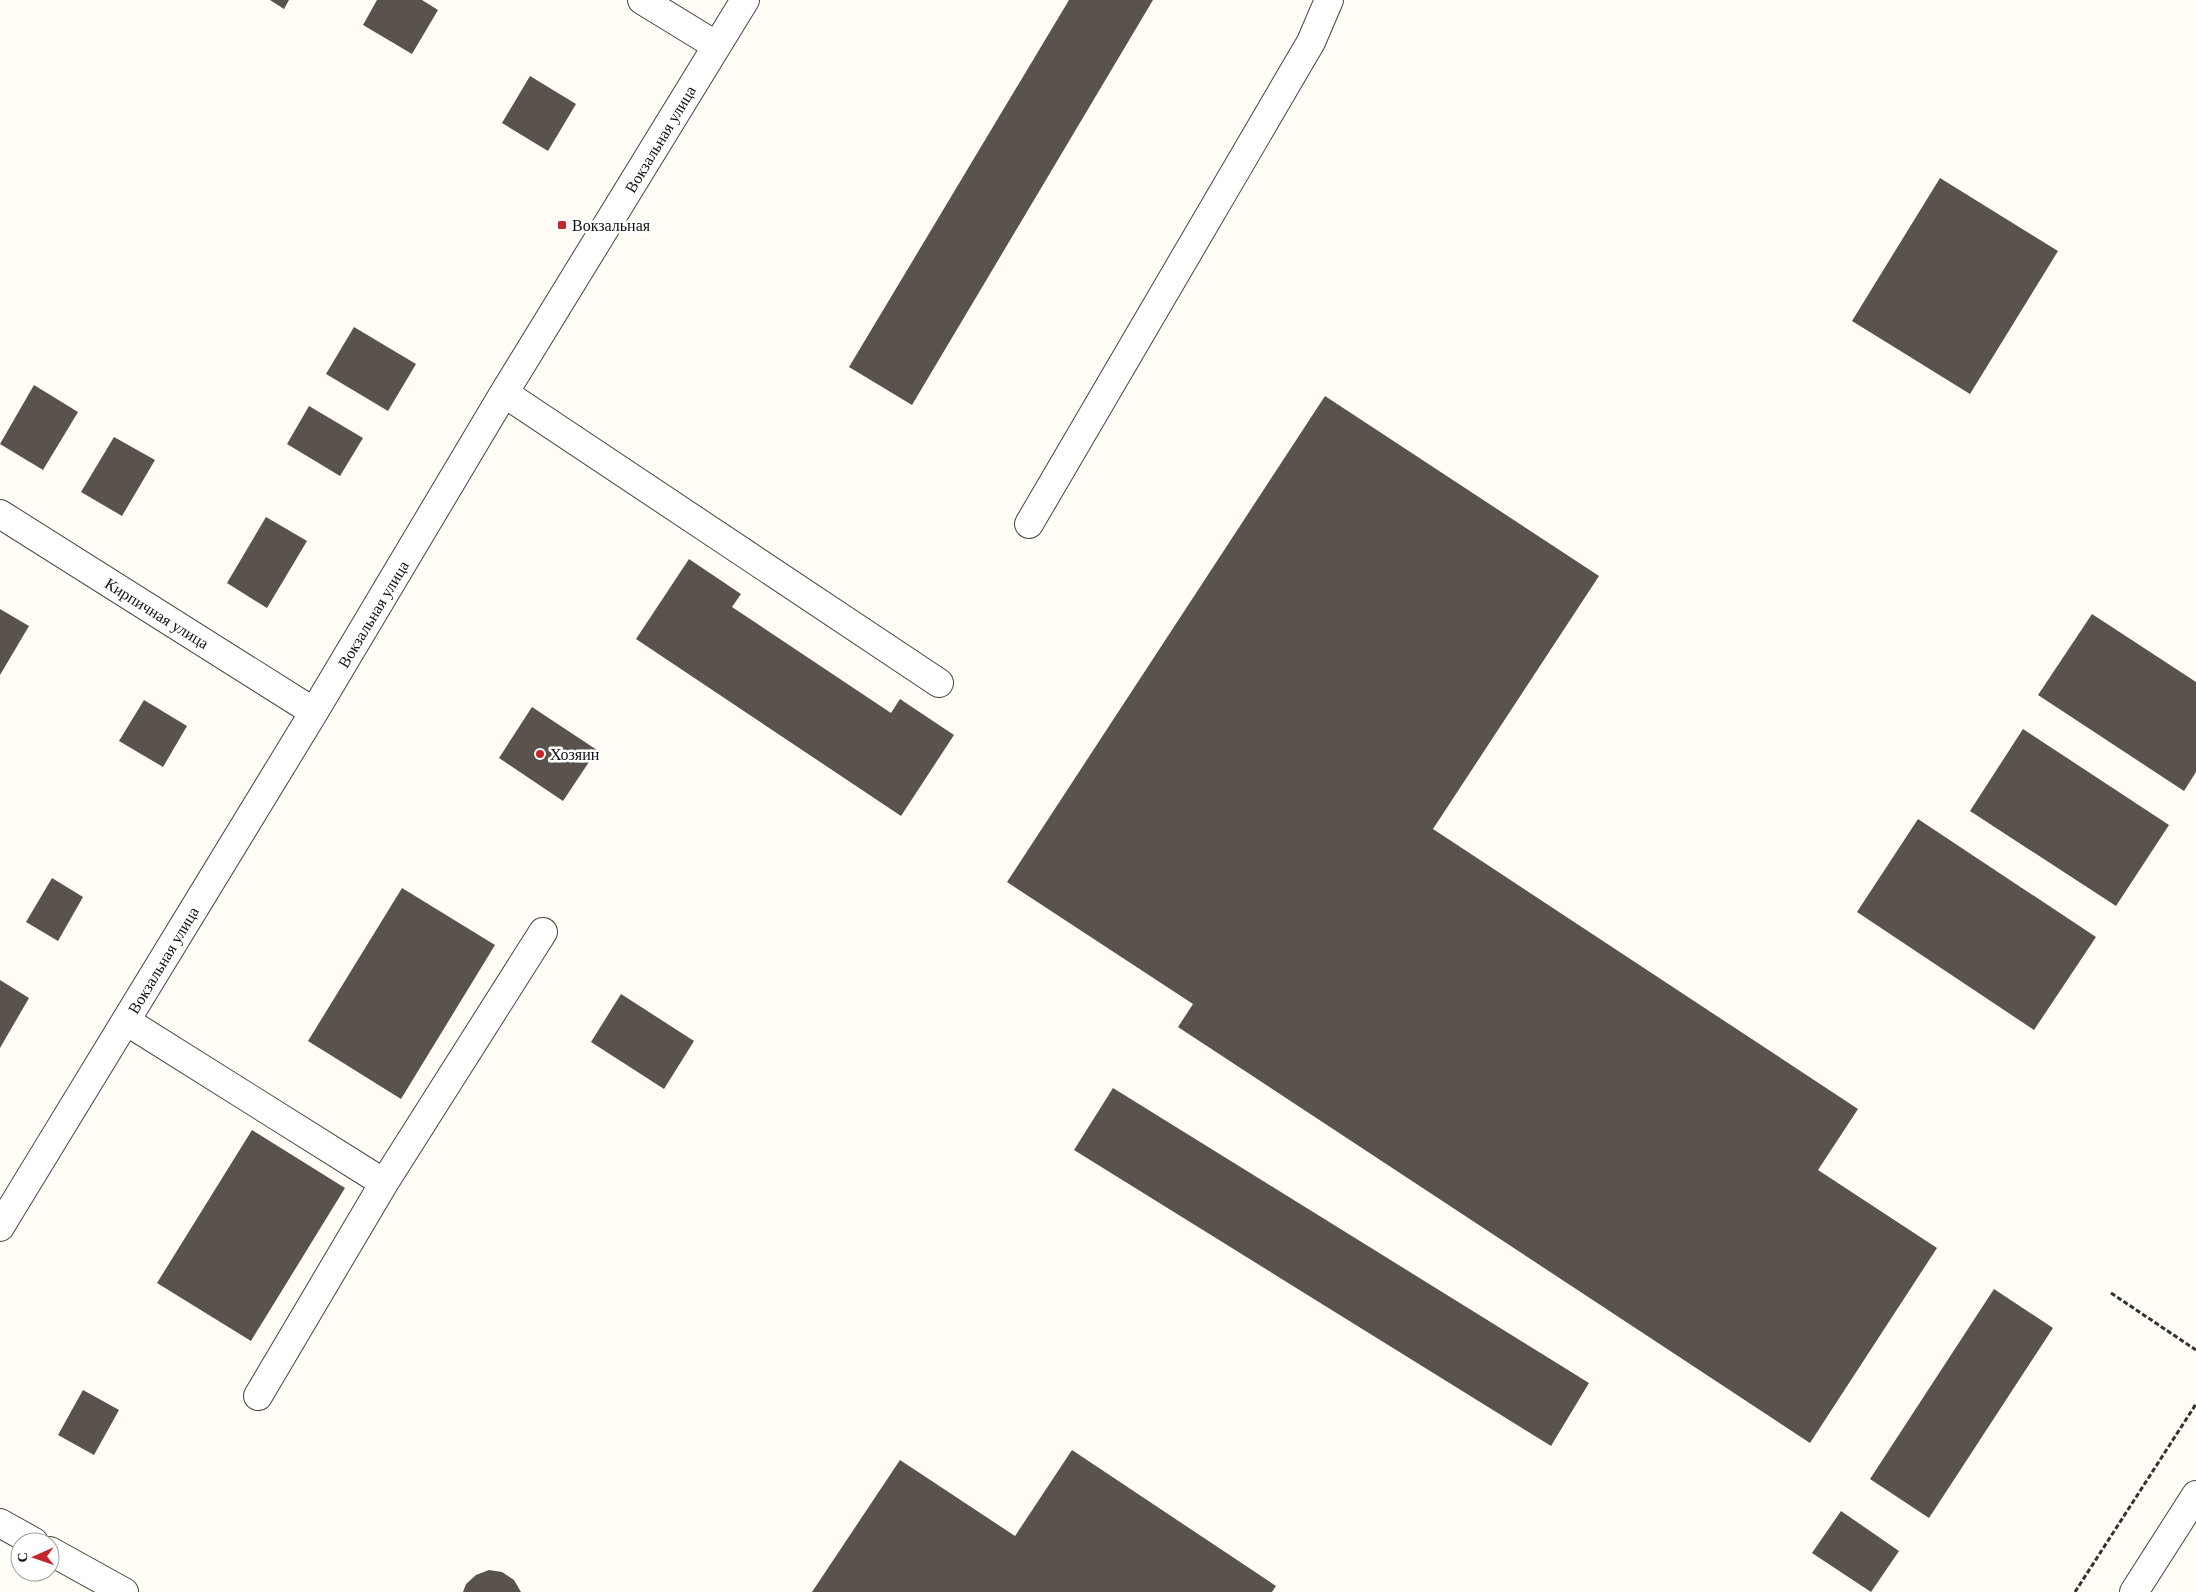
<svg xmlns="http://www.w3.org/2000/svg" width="2196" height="1592" font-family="'Times New Roman',serif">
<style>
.building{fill:#5a524d}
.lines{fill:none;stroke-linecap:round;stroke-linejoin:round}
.minor-casing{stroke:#444;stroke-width:30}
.path{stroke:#333;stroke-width:3;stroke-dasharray:5 2.5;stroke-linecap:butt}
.minor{stroke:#fff;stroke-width:28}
.poi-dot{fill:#c4262e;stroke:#fff;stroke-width:2}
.labels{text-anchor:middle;stroke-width:5;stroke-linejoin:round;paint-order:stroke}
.street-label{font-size:16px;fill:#111;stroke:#fff}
.poi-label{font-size:16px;fill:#111;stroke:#fff;text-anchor:start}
</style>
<rect width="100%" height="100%" fill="#fffdf5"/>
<path class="building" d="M 270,0 L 289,0 L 284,9 Z
M 377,0 L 422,0 L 438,10 L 412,54 L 363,25 Z
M 1069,0 L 1153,0 L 912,405 L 849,367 Z
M 530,76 L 576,104 L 548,151 L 502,123 Z
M 1940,178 L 2058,251 L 1970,394 L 1852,321 Z
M 354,327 L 416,364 L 388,411 L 326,374 Z
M 34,385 L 78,412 L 43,470 L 0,444 Z
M 1325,396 L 1599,576 L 1433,829 L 1858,1109 L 1818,1170 L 1937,1248 L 1810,1443 L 1178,1027 L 1193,1004 L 1007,882 Z
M 309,406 L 363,438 L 340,476 L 287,444 Z
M 114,437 L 155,460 L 122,516 L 81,492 Z
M 266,517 L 307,541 L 267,608 L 227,583 Z
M 689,559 L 741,594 L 732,607 L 891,713 L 900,699 L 954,735 L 901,816 L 636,639 Z
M 0,609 L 29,626 L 0,675 Z
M 2092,614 L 2196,682 L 2196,772 L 2184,791 L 2038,695 Z
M 144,700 L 187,726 L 163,767 L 119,741 Z
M 532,707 L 597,750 L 563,801 L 499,758 Z
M 2023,729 L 2169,825 L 2116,906 L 1970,811 Z
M 1918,819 L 2096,937 L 2034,1030 L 1857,912 Z
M 52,878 L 83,897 L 58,941 L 26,922 Z
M 402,888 L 495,945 L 401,1099 L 308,1041 Z
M 0,980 L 29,998 L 0,1048 Z
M 621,994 L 694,1041 L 664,1089 L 591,1042 Z
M 1113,1088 L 1589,1383 L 1551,1446 L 1074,1150 Z
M 252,1130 L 345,1188 L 251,1341 L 157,1283 Z
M 1994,1289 L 2053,1328 L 1929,1518 L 1870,1479 Z
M 83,1390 L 119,1410 L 94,1455 L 58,1435 Z
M 1072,1450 L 1276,1586 L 1272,1592 L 812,1592 L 900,1460 L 1015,1536 Z
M 1841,1511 L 1899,1551 L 1871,1592 L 1812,1553 Z
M 489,1570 L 502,1572 L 514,1580 L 521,1592 L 463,1592 L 466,1584 L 476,1575 Z"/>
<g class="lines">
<g class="minor-casing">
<path id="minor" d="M 642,0 L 717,46
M 504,393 L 939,683
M 0,514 L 314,712
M 1029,524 L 1311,42 L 1329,0
M 126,1021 L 384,1183
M 0,1227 L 314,712 L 504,393 L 745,0
M 258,1396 L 384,1183 L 543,932
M 0,1523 L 34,1542
M 50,1551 L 124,1592
M 2134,1592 L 2196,1495"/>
</g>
<path class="path" d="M 2111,1293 L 2196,1350
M 2075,1592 L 2196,1404"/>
<use href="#minor" class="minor"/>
</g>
<g class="poi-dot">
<rect x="557" y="220" width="10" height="10" rx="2.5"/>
<circle cx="540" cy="754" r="5"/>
</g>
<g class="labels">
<g class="street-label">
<text transform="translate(660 139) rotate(-59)" y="6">Вокзальная улица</text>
<text transform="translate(157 613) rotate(32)" y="6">Кирпичная улица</text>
<text transform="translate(373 614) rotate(-59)" y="6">Вокзальная улица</text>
<text transform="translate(163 960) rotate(-59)" y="6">Вокзальная улица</text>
</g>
<g class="poi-label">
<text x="572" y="231">Вокзальная</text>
<text x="550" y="760">Хозяин</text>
</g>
</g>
<g transform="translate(35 1557) rotate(268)"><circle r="24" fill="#ffffff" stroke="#a0a0a0"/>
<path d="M0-4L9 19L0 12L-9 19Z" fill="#c4262e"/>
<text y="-8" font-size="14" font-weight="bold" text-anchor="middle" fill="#111111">С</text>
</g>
</svg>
